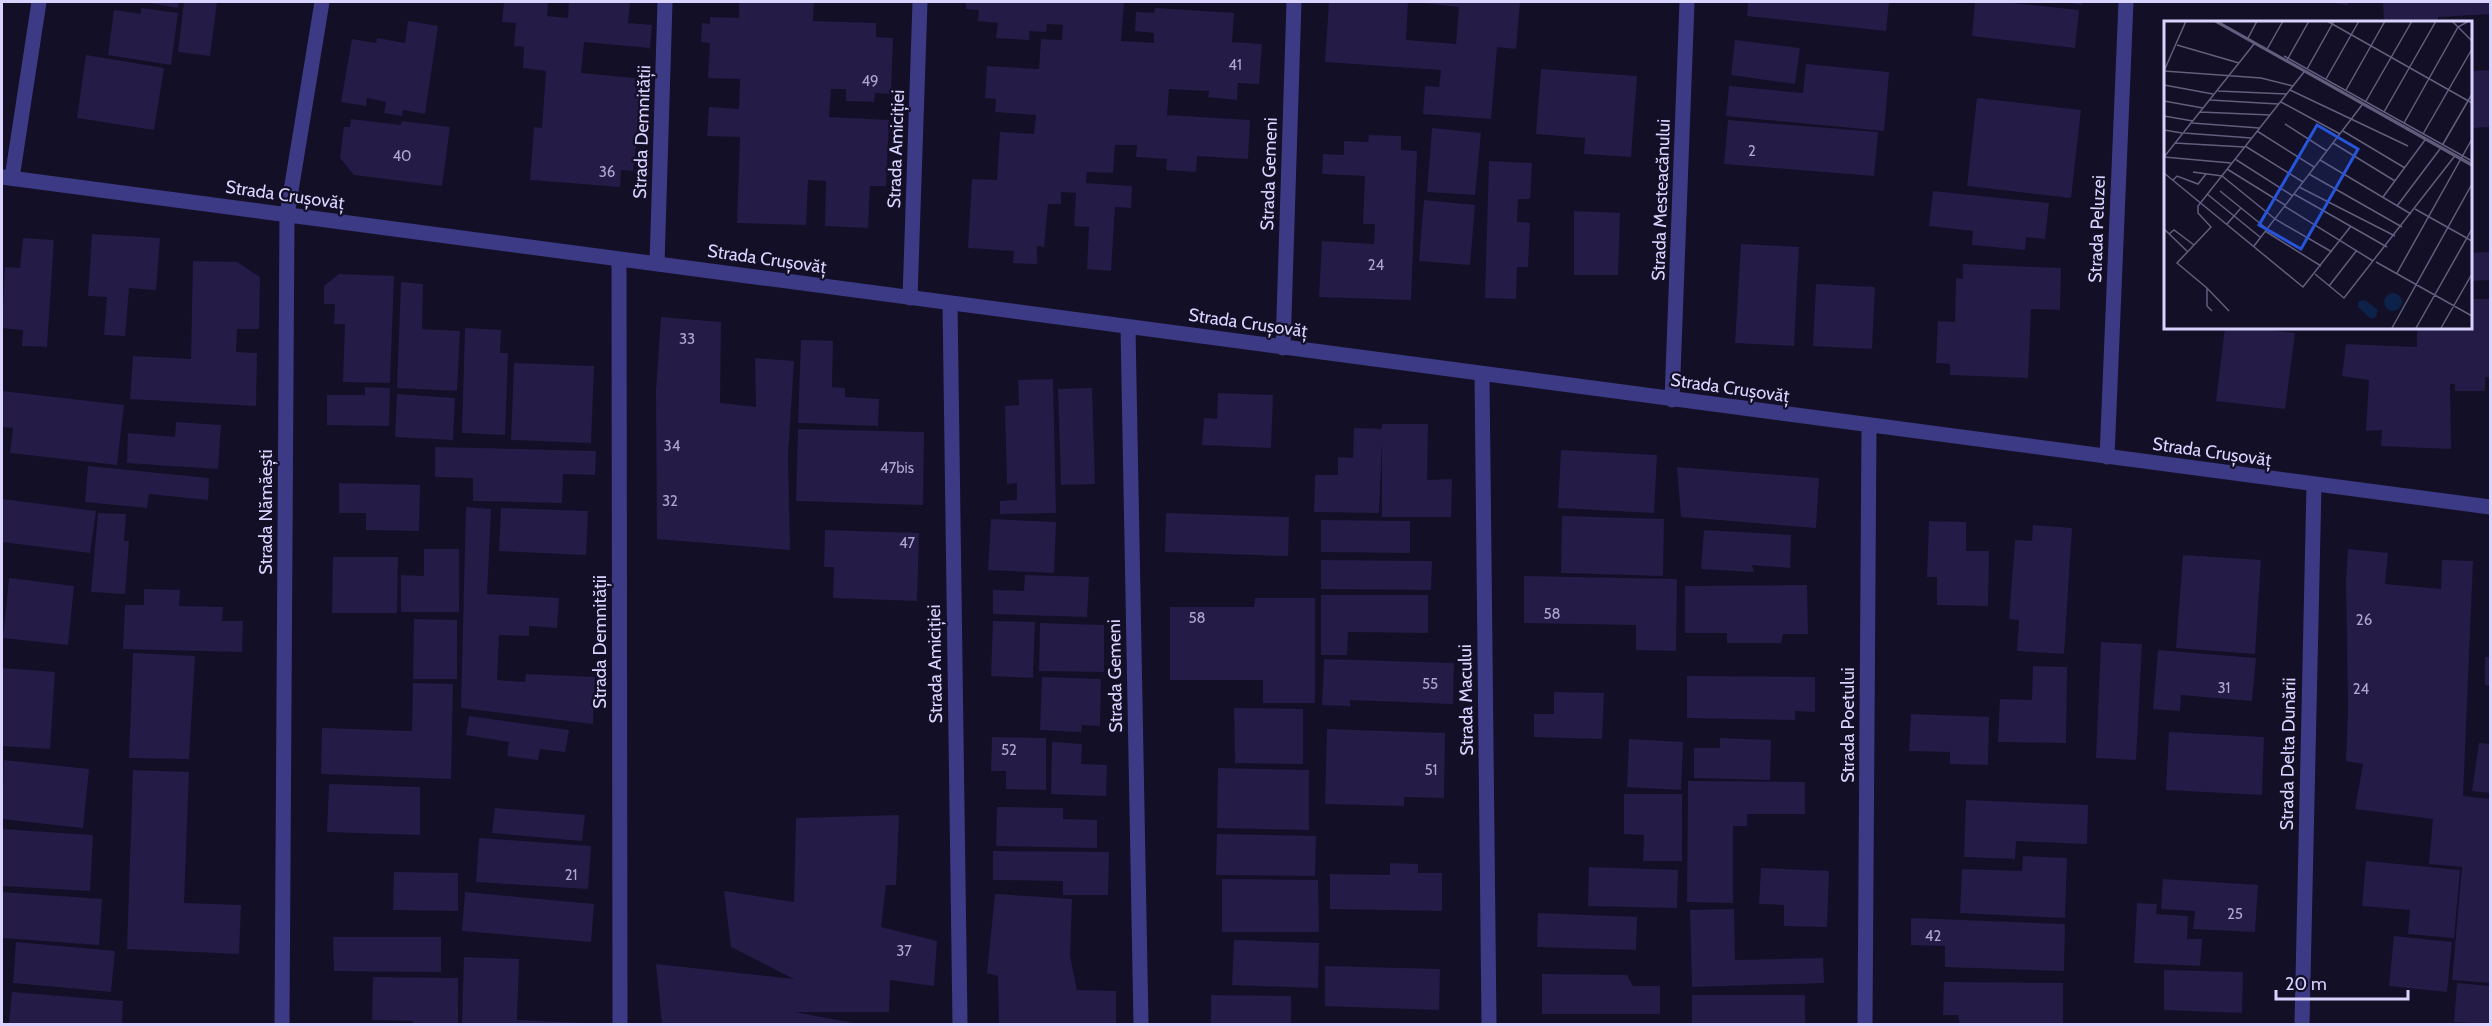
<svg xmlns="http://www.w3.org/2000/svg" width="2492" height="1026" font-family="Cabin,sans-serif">
<style>
.building{fill:#241b47}
.lines{fill:none;stroke-linecap:round;stroke-linejoin:round}
.minor{stroke:#3d3a85;stroke-width:15}
.labels{text-anchor:middle;stroke-width:4.5;stroke-linejoin:round;paint-order:stroke}
.number-label{font-size:15px;fill:#aca6d1}
.street-label{font-size:18px;fill:#d9d4ff;stroke:#130f26}
.inset-road{fill:none;stroke:#625e7d;stroke-width:1.5}
.view{fill:#2655da;fill-opacity:0.15;stroke:#2655da;stroke-width:3}
.inset-edge{fill:none;stroke:#d9d4ff;stroke-width:3}
</style>
<rect width="100%" height="100%" fill="#130f26"/>
<path class="building" d="M 143,2 L 179,2 L 178,8 Z
M 184,2 L 217,2 L 210,56 L 178,52 Z
M 504,2 L 548,2 L 547,16 L 568,18 L 569,2 L 630,2 L 628,23 L 652,25 L 650,48 L 584,42 L 581,73 L 645,79 L 640,136 L 637,136 L 633,171 L 621,170 L 620,187 L 530,180 L 534,127 L 542,128 L 546,71 L 523,68 L 524,47 L 514,46 L 516,23 L 502,22 Z
M 739,2 L 814,2 L 813,21 L 876,23 L 876,37 L 893,38 L 891,94 L 875,93 L 874,102 L 846,101 L 846,89 L 831,89 L 829,117 L 889,120 L 886,186 L 870,186 L 868,228 L 825,226 L 826,181 L 808,180 L 806,225 L 737,223 L 740,137 L 707,136 L 709,107 L 739,109 L 740,79 L 708,78 L 710,43 L 701,42 L 702,23 L 710,24 L 710,17 L 739,18 Z
M 966,2 L 1124,2 L 1121,41 L 1154,43 L 1154,33 L 1135,31 L 1136,12 L 1154,13 L 1155,8 L 1234,13 L 1232,42 L 1262,44 L 1259,84 L 1238,83 L 1237,100 L 1208,97 L 1209,91 L 1169,89 L 1167,115 L 1250,120 L 1248,159 L 1197,156 L 1196,172 L 1166,170 L 1167,159 L 1136,157 L 1137,145 L 1115,145 L 1113,173 L 1087,172 L 1086,183 L 1132,186 L 1131,208 L 1115,207 L 1111,271 L 1087,269 L 1089,227 L 1074,226 L 1076,193 L 1061,192 L 1061,204 L 1048,204 L 1044,247 L 1037,246 L 1037,264 L 1013,263 L 1014,251 L 968,248 L 972,179 L 997,180 L 1000,132 L 1034,134 L 1036,115 L 995,112 L 996,99 L 985,98 L 987,66 L 1039,69 L 1041,39 L 1062,40 L 1063,25 L 1047,24 L 1046,32 L 1029,31 L 1029,40 L 996,38 L 998,23 L 978,21 L 979,10 L 966,9 Z
M 1329,2 L 1408,2 L 1406,40 L 1456,44 L 1459,7 L 1414,2 L 1520,2 L 1516,49 L 1497,47 L 1491,119 L 1423,114 L 1425,86 L 1439,87 L 1441,70 L 1325,62 Z
M 1748,2 L 1889,2 L 1886,31 L 1747,16 Z
M 1975,2 L 2003,2 L 2079,10 L 2075,48 L 1972,36 Z
M 2065,2 L 2082,2 L 2082,5 Z
M 2326,2 L 2348,2 L 2348,5 Z
M 2383,2 L 2490,2 L 2490,14 L 2438,17 L 2438,22 L 2384,22 Z
M 141,8 L 178,13 L 171,65 L 108,55 L 114,10 L 141,14 Z
M 408,21 L 438,26 L 425,114 L 403,110 L 402,116 L 384,113 L 386,102 L 367,98 L 366,106 L 341,102 L 352,39 L 376,43 L 377,38 L 405,43 Z
M 1735,40 L 1800,48 L 1795,84 L 1731,75 Z
M 86,55 L 164,68 L 154,130 L 77,118 Z
M 1806,64 L 1889,72 L 1884,131 L 1726,116 L 1729,86 L 1803,93 Z
M 1541,69 L 1637,76 L 1631,157 L 1584,154 L 1585,138 L 1536,134 Z
M 2490,70 L 2490,127 L 2470,128 L 2470,71 Z
M 1977,98 L 2081,110 L 2071,198 L 1967,186 Z
M 351,119 L 401,125 L 402,121 L 450,127 L 442,186 L 354,175 L 340,158 L 344,127 L 350,127 Z
M 1728,120 L 1878,132 L 1874,176 L 1724,164 Z
M 1432,128 L 1481,133 L 1475,195 L 1427,192 Z
M 1369,135 L 1401,136 L 1401,150 L 1417,151 L 1411,300 L 1319,297 L 1322,241 L 1374,244 L 1375,224 L 1363,224 L 1365,176 L 1322,174 L 1323,154 L 1344,155 L 1344,141 L 1368,142 Z
M 1489,161 L 1532,163 L 1530,199 L 1518,199 L 1517,222 L 1530,223 L 1528,267 L 1517,267 L 1516,299 L 1485,298 Z
M 1933,191 L 2049,203 L 2045,239 L 2026,237 L 2025,250 L 1972,245 L 1973,231 L 1929,226 Z
M 1424,200 L 1475,205 L 1470,265 L 1419,261 Z
M 1574,211 L 1620,213 L 1618,275 L 1574,275 Z
M 92,234 L 160,238 L 156,290 L 129,288 L 125,336 L 104,335 L 107,297 L 88,296 Z
M 23,238 L 54,240 L 47,347 L 22,346 L 23,330 L 2,328 L 5,267 L 20,268 Z
M 1741,244 L 1799,247 L 1794,346 L 1735,343 Z
M 2490,252 L 2490,280 L 2470,281 L 2470,253 Z
M 193,261 L 237,262 L 260,277 L 259,329 L 237,329 L 236,352 L 257,353 L 256,406 L 130,399 L 133,356 L 191,359 Z
M 1963,264 L 2061,268 L 2060,310 L 2031,309 L 2028,378 L 1950,375 L 1950,364 L 1936,363 L 1938,321 L 1955,322 L 1956,278 L 1963,279 Z
M 339,274 L 394,276 L 390,383 L 343,382 L 345,324 L 334,324 L 335,304 L 324,304 L 324,286 Z
M 401,282 L 423,284 L 422,329 L 460,331 L 457,391 L 397,388 Z
M 1816,284 L 1875,287 L 1872,349 L 1813,346 Z
M 2470,299 L 2490,299 L 2490,377 L 2485,377 L 2485,391 L 2455,391 L 2455,384 L 2450,384 L 2451,449 L 2381,446 L 2382,430 L 2366,431 L 2369,380 L 2342,376 L 2346,344 L 2417,347 L 2417,327 L 2470,327 Z
M 661,317 L 721,322 L 720,403 L 756,407 L 755,358 L 794,361 L 788,456 L 790,550 L 657,539 L 656,391 Z
M 2225,327 L 2247,327 L 2295,333 L 2285,409 L 2216,401 Z
M 465,328 L 501,330 L 500,353 L 508,353 L 505,435 L 462,433 Z
M 801,340 L 833,341 L 832,387 L 845,388 L 845,397 L 879,399 L 878,426 L 798,423 Z
M 514,363 L 594,366 L 591,443 L 511,440 Z
M 1053,379 L 1056,513 L 1000,514 L 1000,501 L 1017,500 L 1017,483 L 1007,484 L 1005,406 L 1019,405 L 1018,380 Z
M 365,387 L 390,388 L 389,426 L 327,425 L 327,395 L 365,395 Z
M 1092,388 L 1095,484 L 1061,485 L 1058,389 Z
M 2,391 L 124,405 L 117,465 L 10,453 L 13,428 L 2,427 Z
M 1218,393 L 1273,395 L 1271,448 L 1202,445 L 1204,418 L 1217,419 Z
M 397,394 L 455,398 L 453,440 L 395,437 Z
M 176,422 L 221,425 L 218,469 L 127,463 L 128,433 L 175,437 Z
M 1382,424 L 1428,424 L 1427,480 L 1452,479 L 1451,517 L 1382,517 L 1382,442 L 1379,513 L 1314,512 L 1315,475 L 1338,475 L 1338,457 L 1353,458 L 1354,428 L 1382,429 Z
M 798,429 L 924,432 L 923,505 L 796,501 Z
M 435,447 L 596,451 L 595,475 L 563,474 L 562,503 L 473,501 L 473,478 L 435,477 Z
M 1561,450 L 1657,455 L 1654,513 L 1558,508 Z
M 88,466 L 209,478 L 208,500 L 149,494 L 147,508 L 85,502 Z
M 1677,467 L 1819,478 L 1816,528 L 1681,517 Z
M 339,483 L 420,485 L 419,531 L 366,530 L 366,513 L 339,513 Z
M 2,499 L 96,511 L 90,553 L 2,542 Z
M 466,507 L 491,509 L 487,594 L 559,598 L 557,628 L 529,626 L 529,636 L 499,635 L 497,680 L 525,682 L 526,674 L 595,677 L 593,724 L 461,708 Z
M 501,508 L 588,511 L 586,555 L 499,551 Z
M 98,513 L 126,514 L 124,541 L 129,541 L 125,594 L 91,592 Z
M 1166,513 L 1289,517 L 1288,556 L 1165,552 Z
M 1562,516 L 1664,519 L 1663,576 L 1561,573 Z
M 991,519 L 1056,522 L 1054,573 L 988,570 Z
M 1321,520 L 1410,521 L 1410,553 L 1321,552 Z
M 1929,521 L 1966,522 L 1966,551 L 1989,551 L 1988,606 L 1937,605 L 1937,577 L 1927,577 Z
M 2033,525 L 2072,528 L 2064,654 L 2017,651 L 2019,620 L 2009,619 L 2015,540 L 2032,541 Z
M 825,530 L 919,533 L 917,601 L 833,598 L 834,567 L 824,567 Z
M 1704,530 L 1791,535 L 1790,568 L 1752,565 L 1754,572 L 1701,569 Z
M 424,549 L 459,549 L 459,612 L 401,612 L 401,575 L 424,576 Z
M 2348,549 L 2388,553 L 2385,584 L 2441,589 L 2442,560 L 2473,561 L 2463,796 L 2490,799 L 2490,983 L 2452,980 L 2462,867 L 2429,864 L 2433,819 L 2355,809 L 2363,764 L 2346,761 L 2348,708 L 2346,581 Z
M 2183,555 L 2261,560 L 2255,654 L 2176,648 Z
M 333,557 L 398,557 L 397,613 L 332,613 Z
M 1321,560 L 1432,561 L 1431,590 L 1321,589 Z
M 1025,575 L 1089,577 L 1087,617 L 993,614 L 993,590 L 1024,591 Z
M 1524,576 L 1677,579 L 1676,651 L 1636,650 L 1636,625 L 1524,623 Z
M 9,578 L 74,586 L 68,645 L 3,638 Z
M 1807,585 L 1808,634 L 1783,634 L 1781,643 L 1727,643 L 1727,633 L 1685,633 L 1685,586 Z
M 144,589 L 180,590 L 179,606 L 223,607 L 222,621 L 243,621 L 242,652 L 123,649 L 125,605 L 144,605 Z
M 1321,595 L 1428,595 L 1428,633 L 1348,632 L 1347,655 L 1321,655 Z
M 1255,598 L 1315,598 L 1315,703 L 1263,703 L 1263,680 L 1170,680 L 1170,607 L 1254,607 Z
M 414,619 L 457,620 L 457,679 L 413,679 Z
M 993,621 L 1035,622 L 1033,678 L 991,676 Z
M 1040,623 L 1104,625 L 1104,672 L 1039,671 Z
M 2101,642 L 2142,644 L 2136,760 L 2096,758 Z
M 2158,650 L 2256,658 L 2252,701 L 2181,695 L 2180,711 L 2153,709 Z
M 133,653 L 195,656 L 189,759 L 129,758 Z
M 2485,657 L 2490,657 L 2490,686 L 2485,685 Z
M 1324,659 L 1454,663 L 1453,704 L 1350,700 L 1350,706 L 1322,705 Z
M 2033,666 L 2067,667 L 2066,743 L 1998,742 L 2000,699 L 2032,700 Z
M 2,668 L 55,672 L 50,749 L 2,746 Z
M 1687,676 L 1815,677 L 1815,712 L 1795,711 L 1795,720 L 1687,718 Z
M 1042,677 L 1101,679 L 1100,726 L 1082,725 L 1081,732 L 1040,730 Z
M 413,683 L 453,684 L 451,779 L 321,774 L 322,728 L 412,731 Z
M 1554,692 L 1604,693 L 1602,739 L 1534,737 L 1534,714 L 1554,714 Z
M 1234,708 L 1303,709 L 1303,764 L 1235,763 Z
M 1911,714 L 1989,717 L 1988,765 L 1950,764 L 1950,752 L 1909,751 Z
M 469,716 L 569,730 L 565,752 L 540,749 L 538,760 L 507,756 L 509,742 L 466,735 Z
M 1327,729 L 1445,733 L 1444,798 L 1404,797 L 1404,806 L 1325,804 Z
M 2169,732 L 2264,737 L 2262,795 L 2166,790 Z
M 992,737 L 1046,738 L 1046,790 L 1006,789 L 1006,771 L 991,771 Z
M 1720,738 L 1771,740 L 1770,780 L 1694,778 L 1694,748 L 1720,748 Z
M 1629,739 L 1683,742 L 1681,790 L 1627,787 Z
M 1052,742 L 1082,744 L 1081,764 L 1107,765 L 1106,796 L 1051,794 Z
M 2479,743 L 2490,744 L 2490,793 L 2472,791 Z
M 4,760 L 89,769 L 83,828 L 2,819 Z
M 1218,768 L 1309,770 L 1309,830 L 1217,828 Z
M 133,770 L 189,772 L 184,903 L 241,905 L 239,954 L 127,949 Z
M 1688,781 L 1805,782 L 1805,814 L 1747,814 L 1747,826 L 1733,826 L 1733,903 L 1687,902 Z
M 329,784 L 420,787 L 420,835 L 327,832 Z
M 1624,794 L 1682,794 L 1682,861 L 1643,861 L 1644,835 L 1624,834 Z
M 1966,800 L 2088,805 L 2087,844 L 2016,841 L 2015,859 L 1964,857 Z
M 997,807 L 1063,808 L 1063,819 L 1097,820 L 1097,848 L 996,846 Z
M 495,808 L 585,815 L 582,841 L 492,833 Z
M 899,815 L 896,885 L 886,885 L 881,927 L 937,941 L 934,986 L 890,980 L 889,1012 L 795,1012 L 859,1024 L 662,1024 L 656,964 L 794,979 L 731,947 L 724,891 L 794,902 L 796,818 Z
M 2,829 L 93,835 L 90,891 L 2,886 Z
M 1217,834 L 1316,836 L 1315,876 L 1216,875 Z
M 479,838 L 591,846 L 588,889 L 476,882 Z
M 993,851 L 1109,852 L 1108,895 L 1063,895 L 1063,881 L 993,880 Z
M 2023,856 L 2067,858 L 2065,918 L 1960,913 L 1962,869 L 2022,871 Z
M 2366,861 L 2460,870 L 2454,938 L 2408,934 L 2410,910 L 2362,906 Z
M 1390,863 L 1418,864 L 1418,873 L 1442,873 L 1442,911 L 1330,909 L 1330,874 L 1390,875 Z
M 1589,867 L 1678,870 L 1677,908 L 1588,906 Z
M 1761,868 L 1829,871 L 1827,927 L 1784,926 L 1784,905 L 1759,904 Z
M 394,872 L 458,873 L 458,911 L 393,910 Z
M 1222,879 L 1318,880 L 1319,932 L 1222,932 Z
M 2163,879 L 2258,885 L 2255,932 L 2193,929 L 2195,911 L 2161,909 Z
M 2,892 L 102,899 L 99,945 L 2,938 Z
M 465,892 L 594,904 L 591,942 L 462,931 Z
M 995,894 L 1072,899 L 1070,956 L 1077,990 L 1116,991 L 1116,1024 L 999,1024 L 998,976 L 987,973 Z
M 2137,903 L 2157,904 L 2156,914 L 2188,916 L 2187,939 L 2202,939 L 2200,966 L 2134,963 Z
M 1734,909 L 1735,960 L 1823,958 L 1824,983 L 1692,987 L 1690,910 Z
M 1538,913 L 1637,917 L 1636,950 L 1537,947 Z
M 1911,918 L 2065,924 L 2064,971 L 1945,967 L 1945,946 L 1911,945 Z
M 2394,936 L 2452,942 L 2447,992 L 2389,986 Z
M 333,937 L 441,937 L 441,972 L 334,971 Z
M 1234,940 L 1319,943 L 1318,988 L 1232,985 Z
M 16,942 L 115,951 L 111,992 L 13,983 Z
M 464,957 L 519,959 L 517,1020 L 585,1023 L 585,1024 L 462,1024 Z
M 1325,966 L 1440,969 L 1439,1010 L 1325,1006 Z
M 2164,970 L 2243,972 L 2242,1013 L 2164,1010 Z
M 1542,974 L 1627,975 L 1633,986 L 1660,986 L 1660,1014 L 1542,1014 Z
M 373,977 L 458,978 L 458,1024 L 413,1024 L 413,1021 L 372,1020 Z
M 1944,982 L 2063,983 L 2063,1024 L 1960,1024 L 1958,1015 L 1943,1015 Z
M 2457,983 L 2490,986 L 2490,1024 L 2454,1022 Z
M 12,992 L 123,1001 L 122,1024 L 9,1024 Z
M 1211,995 L 1291,996 L 1291,1024 L 1211,1024 Z
M 1692,995 L 1805,995 L 1805,1024 L 1692,1024 Z"/>
<g class="lines">
<path class="minor" d="M 2,177 L 2490,507
M 12,178 L 39,2
M 619,259 L 620,1024
M 657,264 L 665,2
M 910,298 L 920,2
M 950,303 L 960,1024
M 1128,327 L 1141,1024
M 1283,348 L 1294,2
M 1482,374 L 1489,1024
M 1672,400 L 1687,2
M 2107,457 L 2126,2
M 282,1024 L 287,215 L 322,2
M 1865,1024 L 1869,426
M 2302,1024 L 2314,485"/>
</g>
<g class="labels">
<g class="number-label">
<text x="1235" y="70">41</text>
<text x="870" y="86">49</text>
<text x="1752" y="156">2</text>
<text x="402" y="161">40</text>
<text x="607" y="177">36</text>
<text x="1376" y="270">24</text>
<text x="687" y="344">33</text>
<text x="672" y="451">34</text>
<text x="897" y="473">47bis</text>
<text x="670" y="506">32</text>
<text x="907" y="548">47</text>
<text x="1552" y="619">58</text>
<text x="1197" y="623">58</text>
<text x="2364" y="625">26</text>
<text x="1430" y="689">55</text>
<text x="2224" y="693">31</text>
<text x="2361" y="694">24</text>
<text x="1009" y="755">52</text>
<text x="1431" y="775">51</text>
<text x="571" y="880">21</text>
<text x="2235" y="919">25</text>
<text x="1933" y="941">42</text>
<text x="904" y="956">37</text>
</g>
<g class="street-label">
<text transform="translate(642 132) rotate(-88)" y="6">Strada Demnității</text>
<text transform="translate(896 149) rotate(-88)" y="6">Strada Amiciției</text>
<text transform="translate(1269 174) rotate(-88)" y="6">Strada Gemeni</text>
<text transform="translate(285 195) rotate(8)" y="6">Strada Crușovăț</text>
<text transform="translate(1661 200) rotate(-88)" y="6">Strada Mesteacănului</text>
<text transform="translate(2097 229) rotate(-88)" y="6">Strada Peluzei</text>
<text transform="translate(767 259) rotate(8)" y="6">Strada Crușovăț</text>
<text transform="translate(1248 323) rotate(8)" y="6">Strada Crușovăț</text>
<text transform="translate(1730 388) rotate(8)" y="6">Strada Crușovăț</text>
<text transform="translate(2212 452) rotate(8)" y="6">Strada Crușovăț</text>
<text transform="translate(266 512) rotate(-90)" y="6">Strada Nămăești</text>
<text transform="translate(600 642) rotate(-90)" y="6">Strada Demnității</text>
<text transform="translate(935 664) rotate(-91)" y="6">Strada Amiciției</text>
<text transform="translate(1115 676) rotate(-91)" y="6">Strada Gemeni</text>
<text transform="translate(1466 700) rotate(-91)" y="6">Strada Macului</text>
<text transform="translate(1848 725) rotate(-90)" y="6">Strada Poetului</text>
<text transform="translate(2288 754) rotate(-89)" y="6">Strada Delta Dunării</text>
</g>
</g>
<g transform="translate(2164 21)">
<rect width="308" height="308" fill="#130f26"/>
<path d="M220 281a9 9 0 1 1 18 0a9 9 0 1 1-18 0ZM 201,279 L 214,289 L 212,296 L 207,298 L 194,286 L 195,280 Z" fill="#0c2248"/>
<path class="inset-road" d="M 50,0 L 308,145M 53,0 L 308,143M 163,0 L 308,82M 288,0 L 308,20M 83,19 L 93,0M 13,24 L 75,42M 102,30 L 119,0M 120,35 L 308,140M 123,39 L 145,0M 143,48 L 170,0M 0,50 L 97,57 L 129,65M 0,50 L 22,0M 162,58 L 195,0M 0,64 L 49,73M 126,69 L 244,125M 182,69 L 221,0M 54,70 L 123,73M 46,79 L 114,83M 0,80 L 39,87M 202,80 L 248,0M 117,81 L 176,113M 36,91 L 106,94M 220,91 L 272,0M 0,95 L 29,100M 28,102 L 95,107M 240,102 L 294,6 L 305,0M 121,103 L 163,130M 0,109 L 18,112M 93,110 L 150,146M 179,110 L 241,147M 20,112 L 87,117M 259,113 L 308,28M 11,122 L 80,126M 169,122 L 231,160M 279,123 L 308,73M 81,125 L 139,161M 0,136 L 90,23M 0,136 L 67,142M 71,138 L 129,175M 156,139 L 247,193M 63,148 L 121,184M 29,151 L 58,155 L 111,198 L 168,231M 0,152 L 139,266 L 187,205M 145,153 L 238,206M 9,159 L 13,155 L 34,163 L 42,153M 135,166 L 231,215M 56,170 L 103,208M 43,173 L 96,216M 130,173 L 223,226M 219,176 L 261,119M 120,185 L 209,240M 233,185 L 276,128M 251,188 L 308,220M 63,203 L 77,187M 0,208 L 23,230M 101,210 L 157,245M 5,213 L 10,209 L 30,224M 90,225 L 198,84M 212,241 L 308,295M 233,252 L 308,118M 151,253 L 180,277 L 290,136M 165,265 L 193,229M 43,267 L 13,242 L 47,206 L 34,192 L 34,185 L 140,51M 48,290 L 43,285 L 43,267 L 65,290M 228,307 L 308,163M 252,307 L 308,208M 277,307 L 308,253"/>
<path class="view" d="M 153,104 L 194,128 L 137,228 L 95,204 Z"/>
<rect width="308" height="308" class="inset-edge"/>
</g>
<rect width="2492" height="1026" fill="none" stroke="#d9d4ff" stroke-width="6"/>
<path d="M2276 990v9h132v-9" fill="none" stroke="#d9d4ff" stroke-width="3"/>
<text x="2285" y="990" font-size="18" fill="#d9d4ff" stroke="#130f26" stroke-width="4.5" paint-order="stroke">20 m</text>
</svg>
